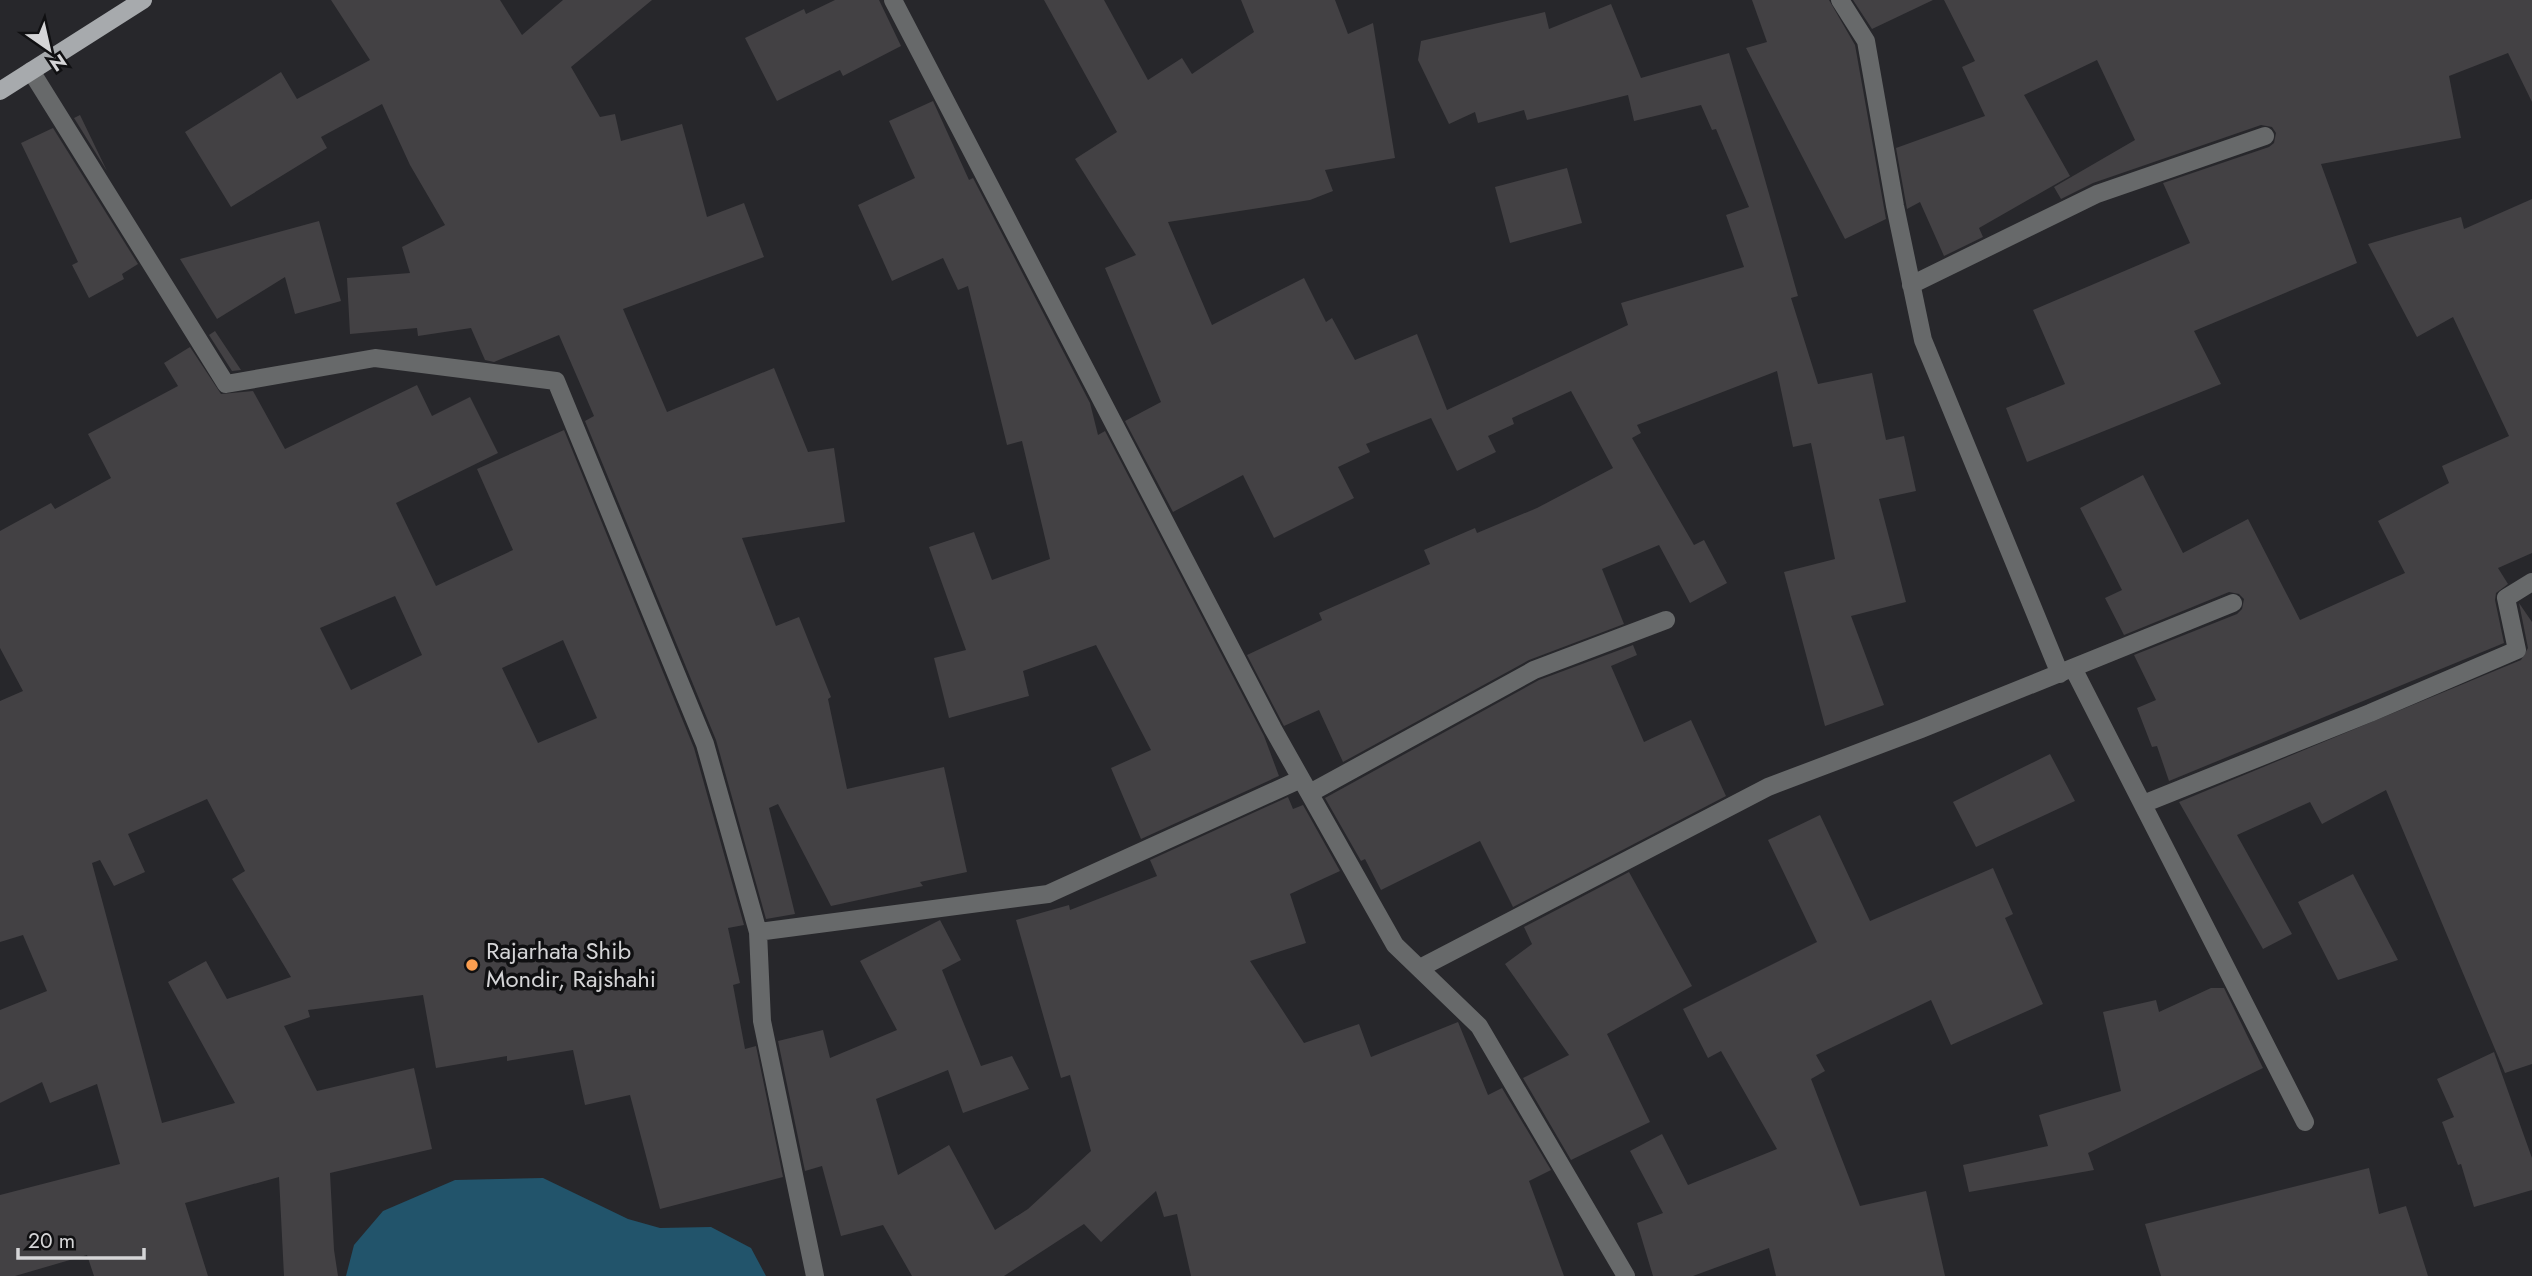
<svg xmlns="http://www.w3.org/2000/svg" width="2532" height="1276" font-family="Jost,sans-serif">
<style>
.water{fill:#22546b}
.building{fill:#434144;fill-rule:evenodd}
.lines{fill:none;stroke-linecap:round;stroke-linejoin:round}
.minor{stroke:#67696a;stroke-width:18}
.major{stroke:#a7aaad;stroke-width:18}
.poi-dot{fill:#fb9e50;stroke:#101012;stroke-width:2.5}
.labels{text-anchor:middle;stroke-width:7;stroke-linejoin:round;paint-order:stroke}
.poi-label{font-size:24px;fill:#d5d5d7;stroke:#101012;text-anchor:start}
</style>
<rect width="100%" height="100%" fill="#27272b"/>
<path class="water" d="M 543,1178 L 628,1219 L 660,1228 L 711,1227 L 751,1248 L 766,1276 L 346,1276 L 354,1245 L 383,1211 L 455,1180 Z"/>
<path class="building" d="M 331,0 L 500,0 L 522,35 L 563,0 L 652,0 L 571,67 L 600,117 L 615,114 L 621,141 L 682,124 L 707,217 L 744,203 L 764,257 L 623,309 L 667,412 L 774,368 L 808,452 L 834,448 L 845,522 L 742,538 L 776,626 L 799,617 L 831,697 L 828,699 L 847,789 L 944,767 L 967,872 L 920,882 L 923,886 L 831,906 L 778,804 L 769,808 L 795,914 L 766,919 L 716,740 L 585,421 L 594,416 L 559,335 L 494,362 L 485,360 L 471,328 L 418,336 L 417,328 L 350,334 L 347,278 L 410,273 L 402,247 L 445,225 L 410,165 L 382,104 L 321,137 L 327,148 L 231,207 L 185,132 L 281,72 L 297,99 L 370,60 Z
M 835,0 L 879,0 L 901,46 L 843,76 L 840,70 L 777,101 L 745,38 L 804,9 L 806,14 Z
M 1044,0 L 1104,0 L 1148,80 L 1182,58 L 1192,74 L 1254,32 L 1241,0 L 1335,0 L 1348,34 L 1373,23 L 1395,158 L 1325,170 L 1333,191 L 1310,200 L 1168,222 L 1212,325 L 1304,278 L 1326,322 L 1332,318 L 1355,360 L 1417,334 L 1447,410 L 1628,325 L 1621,303 L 1744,267 L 1726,215 L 1749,207 L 1716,129 L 1712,130 L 1701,105 L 1634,121 L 1628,95 L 1527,120 L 1524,110 L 1478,123 L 1475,112 L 1449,124 L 1418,60 L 1421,41 L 1545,12 L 1549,29 L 1611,4 L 1641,78 L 1729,53 L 1798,296 L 1791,298 L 1818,384 L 1872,373 L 1886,440 L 1904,436 L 1916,491 L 1879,499 L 1906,602 L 1851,616 L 1884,705 L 1825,726 L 1784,572 L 1835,559 L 1811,443 L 1793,447 L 1777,371 L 1637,425 L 1641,433 L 1632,438 L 1694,545 L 1704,540 L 1727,583 L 1690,603 L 1659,545 L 1602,569 L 1624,624 L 1529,660 L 1343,762 L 1319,710 L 1284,726 L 1247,655 L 1322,620 L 1319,613 L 1430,564 L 1424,550 L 1475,528 L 1477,533 L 1537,508 L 1613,468 L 1571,391 L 1512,418 L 1514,424 L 1488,436 L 1496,452 L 1457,471 L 1431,418 L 1366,444 L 1370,452 L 1338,467 L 1354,498 L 1274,538 L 1243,475 L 1173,512 L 1125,421 L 1161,402 L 1105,268 L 1136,255 L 1075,159 L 1117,132 Z
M 1752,0 L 1829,0 L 1855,45 L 1886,219 L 1845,239 L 1746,48 L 1767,42 Z
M 1853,0 L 1933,0 L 1872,29 Z
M 1944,0 L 2532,0 L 2532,102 L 2508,53 L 2449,76 L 2461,138 L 2321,164 L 2357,263 L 2194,331 L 2221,384 L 2027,462 L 2006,408 L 2065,384 L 2033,310 L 2190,243 L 2163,183 L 2269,147 L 2274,143 L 2276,133 L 2272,127 L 2261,125 L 2093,183 L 2061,199 L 2054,187 L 2135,140 L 2097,60 L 2024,95 L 2070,176 L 1979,228 L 1983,237 L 1944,256 L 1920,202 L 1907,209 L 1896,148 L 1985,116 L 1962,67 L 1975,61 Z
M 933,101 L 969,180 L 973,178 L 1090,403 L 1098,435 L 1105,431 L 1264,736 L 1279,776 L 1141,839 L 1111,768 L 1151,750 L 1096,645 L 1023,671 L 1029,696 L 949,718 L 934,658 L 966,650 L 929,547 L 974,532 L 992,580 L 1050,559 L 1022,441 L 1007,445 L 968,286 L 958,290 L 943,258 L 892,281 L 858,205 L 915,178 L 889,121 Z
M 80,115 L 107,171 L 74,118 Z
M 53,128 L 138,264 L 122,274 L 124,279 L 89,298 L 72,265 L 78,262 L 21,143 Z
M 1567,168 L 1582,223 L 1510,243 L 1495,187 Z
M 2532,199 L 2532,553 L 2498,568 L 2508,584 L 2496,593 L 2495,600 L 2504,643 L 2169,781 L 2157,746 L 2152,747 L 2137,708 L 2156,700 L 2134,655 L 2237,614 L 2242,609 L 2244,599 L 2239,594 L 2229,592 L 2124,635 L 2105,598 L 2122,590 L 2080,508 L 2143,475 L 2183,553 L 2248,519 L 2300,620 L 2405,573 L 2378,521 L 2449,483 L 2442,466 L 2509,436 L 2453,317 L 2417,337 L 2368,244 L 2461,217 L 2464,229 Z
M 319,221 L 341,301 L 295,314 L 285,277 L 217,319 L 180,259 Z
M 215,331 L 241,370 L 232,371 L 209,335 Z
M 190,347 L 221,394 L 253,391 L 285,449 L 417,385 L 432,416 L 470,397 L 498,453 L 396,503 L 436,586 L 513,550 L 477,469 L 564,430 L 694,748 L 744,925 L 728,928 L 740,983 L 733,985 L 745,1049 L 756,1046 L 783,1177 L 660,1209 L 630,1095 L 585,1105 L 573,1050 L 507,1061 L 507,1056 L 436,1068 L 423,995 L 308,1010 L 310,1017 L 284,1026 L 317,1091 L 414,1068 L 432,1149 L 330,1173 L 334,1250 L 338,1276 L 284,1276 L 279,1177 L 185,1203 L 208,1276 L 94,1276 L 87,1255 L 15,1276 L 0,1276 L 0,1195 L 120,1164 L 97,1084 L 50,1103 L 42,1082 L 0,1103 L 0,1010 L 47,991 L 23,935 L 0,942 L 0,701 L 23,691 L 0,648 L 0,531 L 51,503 L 55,509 L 111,478 L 88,434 L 178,386 L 164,363 ZM 395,596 L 422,655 L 351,690 L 320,628 ZM 563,640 L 597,718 L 538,743 L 502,668 ZM 207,799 L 245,871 L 232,879 L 291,977 L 227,999 L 206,961 L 168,982 L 235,1103 L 162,1123 L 92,863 L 100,860 L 114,886 L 145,872 L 128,834 Z
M 2519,603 L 2532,622 L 2532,1064 L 2505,1073 L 2386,790 L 2322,824 L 2310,802 L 2237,835 L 2292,934 L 2263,949 L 2179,802 L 2521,660 L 2528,648 Z
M 1633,645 L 1637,655 L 1611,666 L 1644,742 L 1691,720 L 1726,796 L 1513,907 L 1480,841 L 1381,890 L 1365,859 L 1361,861 L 1325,798 L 1539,680 Z
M 2050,754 L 2075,801 L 1976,847 L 1953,802 Z
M 1288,797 L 1293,809 L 1303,805 L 1340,871 L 1290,894 L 1306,943 L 1250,961 L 1304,1043 L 1359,1024 L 1371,1057 L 1458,1022 L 1488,1095 L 1502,1088 L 1551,1170 L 1529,1181 L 1564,1276 L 1191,1276 L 1177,1214 L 1164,1217 L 1156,1191 L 1101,1242 L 1084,1224 L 1004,1276 L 912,1276 L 883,1225 L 841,1236 L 822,1166 L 805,1171 L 778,1041 L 823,1030 L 830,1058 L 897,1030 L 860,961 L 940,920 L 961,960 L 942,970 L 981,1066 L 1012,1056 L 1029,1089 L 963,1113 L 948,1070 L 876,1099 L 898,1175 L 949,1145 L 995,1230 L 1028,1209 L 1091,1151 L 1070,1075 L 1061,1078 L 1016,920 L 1069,905 L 1070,910 L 1157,876 L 1150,860 Z
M 1820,815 L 1870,921 L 1993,868 L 2013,914 L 2005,918 L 2043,1004 L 1951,1045 L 1931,1000 L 1816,1055 L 1825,1071 L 1811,1079 L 1860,1206 L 1926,1191 L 1945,1276 L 1776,1276 L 1769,1248 L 1693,1276 L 1653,1276 L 1637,1223 L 1663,1213 L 1630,1151 L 1662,1134 L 1688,1185 L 1777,1149 L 1721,1051 L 1708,1058 L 1683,1009 L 1817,942 L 1768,840 Z
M 1629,872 L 1692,986 L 1607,1034 L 1650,1122 L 1571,1160 L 1523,1078 L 1569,1055 L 1505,964 L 1532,944 L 1524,927 Z
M 2353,874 L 2398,960 L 2338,980 L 2298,902 Z
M 2211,988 L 2224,988 L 2263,1068 L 2088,1153 L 2094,1170 L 1969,1192 L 1963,1165 L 2048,1146 L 2039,1115 L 2121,1091 L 2103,1012 L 2156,1000 L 2159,1012 Z
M 2494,1052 L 2532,1158 L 2532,1190 L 2474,1207 L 2461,1164 L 2458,1165 L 2442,1122 L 2454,1117 L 2437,1079 Z
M 2369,1168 L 2379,1214 L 2406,1206 L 2428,1276 L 2161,1276 L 2145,1224 Z"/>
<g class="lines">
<path class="minor" d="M 893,0 L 1273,729 L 1395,945 L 1479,1026 L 1626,1276
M 1840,0 L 1866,41 L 1895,206 L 1923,340 L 2060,674
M 31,71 L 226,384 L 375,358 L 556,381 L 705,744 L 758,932
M 1911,285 L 2097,194 L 2265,136
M 2073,668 L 2305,1122
M 1310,793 L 1534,670 L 1666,620
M 2143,804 L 2370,713 L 2517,650 L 2506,598 L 2532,582
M 1420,968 L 1768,787 L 1921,729 L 2233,603
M 815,1276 L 762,1021 L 758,932 L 1048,894 L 1301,779"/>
<path class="major" d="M 0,91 L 143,0"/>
</g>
<circle class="poi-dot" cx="472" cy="965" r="7"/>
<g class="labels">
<g class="poi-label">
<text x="486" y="959">Rajarhata Shib<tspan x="486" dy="28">Mondir, Rajshahi</tspan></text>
</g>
</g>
<g transform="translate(49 49) rotate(146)" stroke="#101012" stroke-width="5" paint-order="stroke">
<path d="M0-5L12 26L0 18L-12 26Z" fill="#d5d5d7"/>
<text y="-10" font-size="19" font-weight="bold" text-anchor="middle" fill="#d5d5d7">N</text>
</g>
<path d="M18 1248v10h126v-10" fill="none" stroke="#d5d5d7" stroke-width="3.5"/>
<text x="28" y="1248" font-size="21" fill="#d5d5d7" stroke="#101012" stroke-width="5" paint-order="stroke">20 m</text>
</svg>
